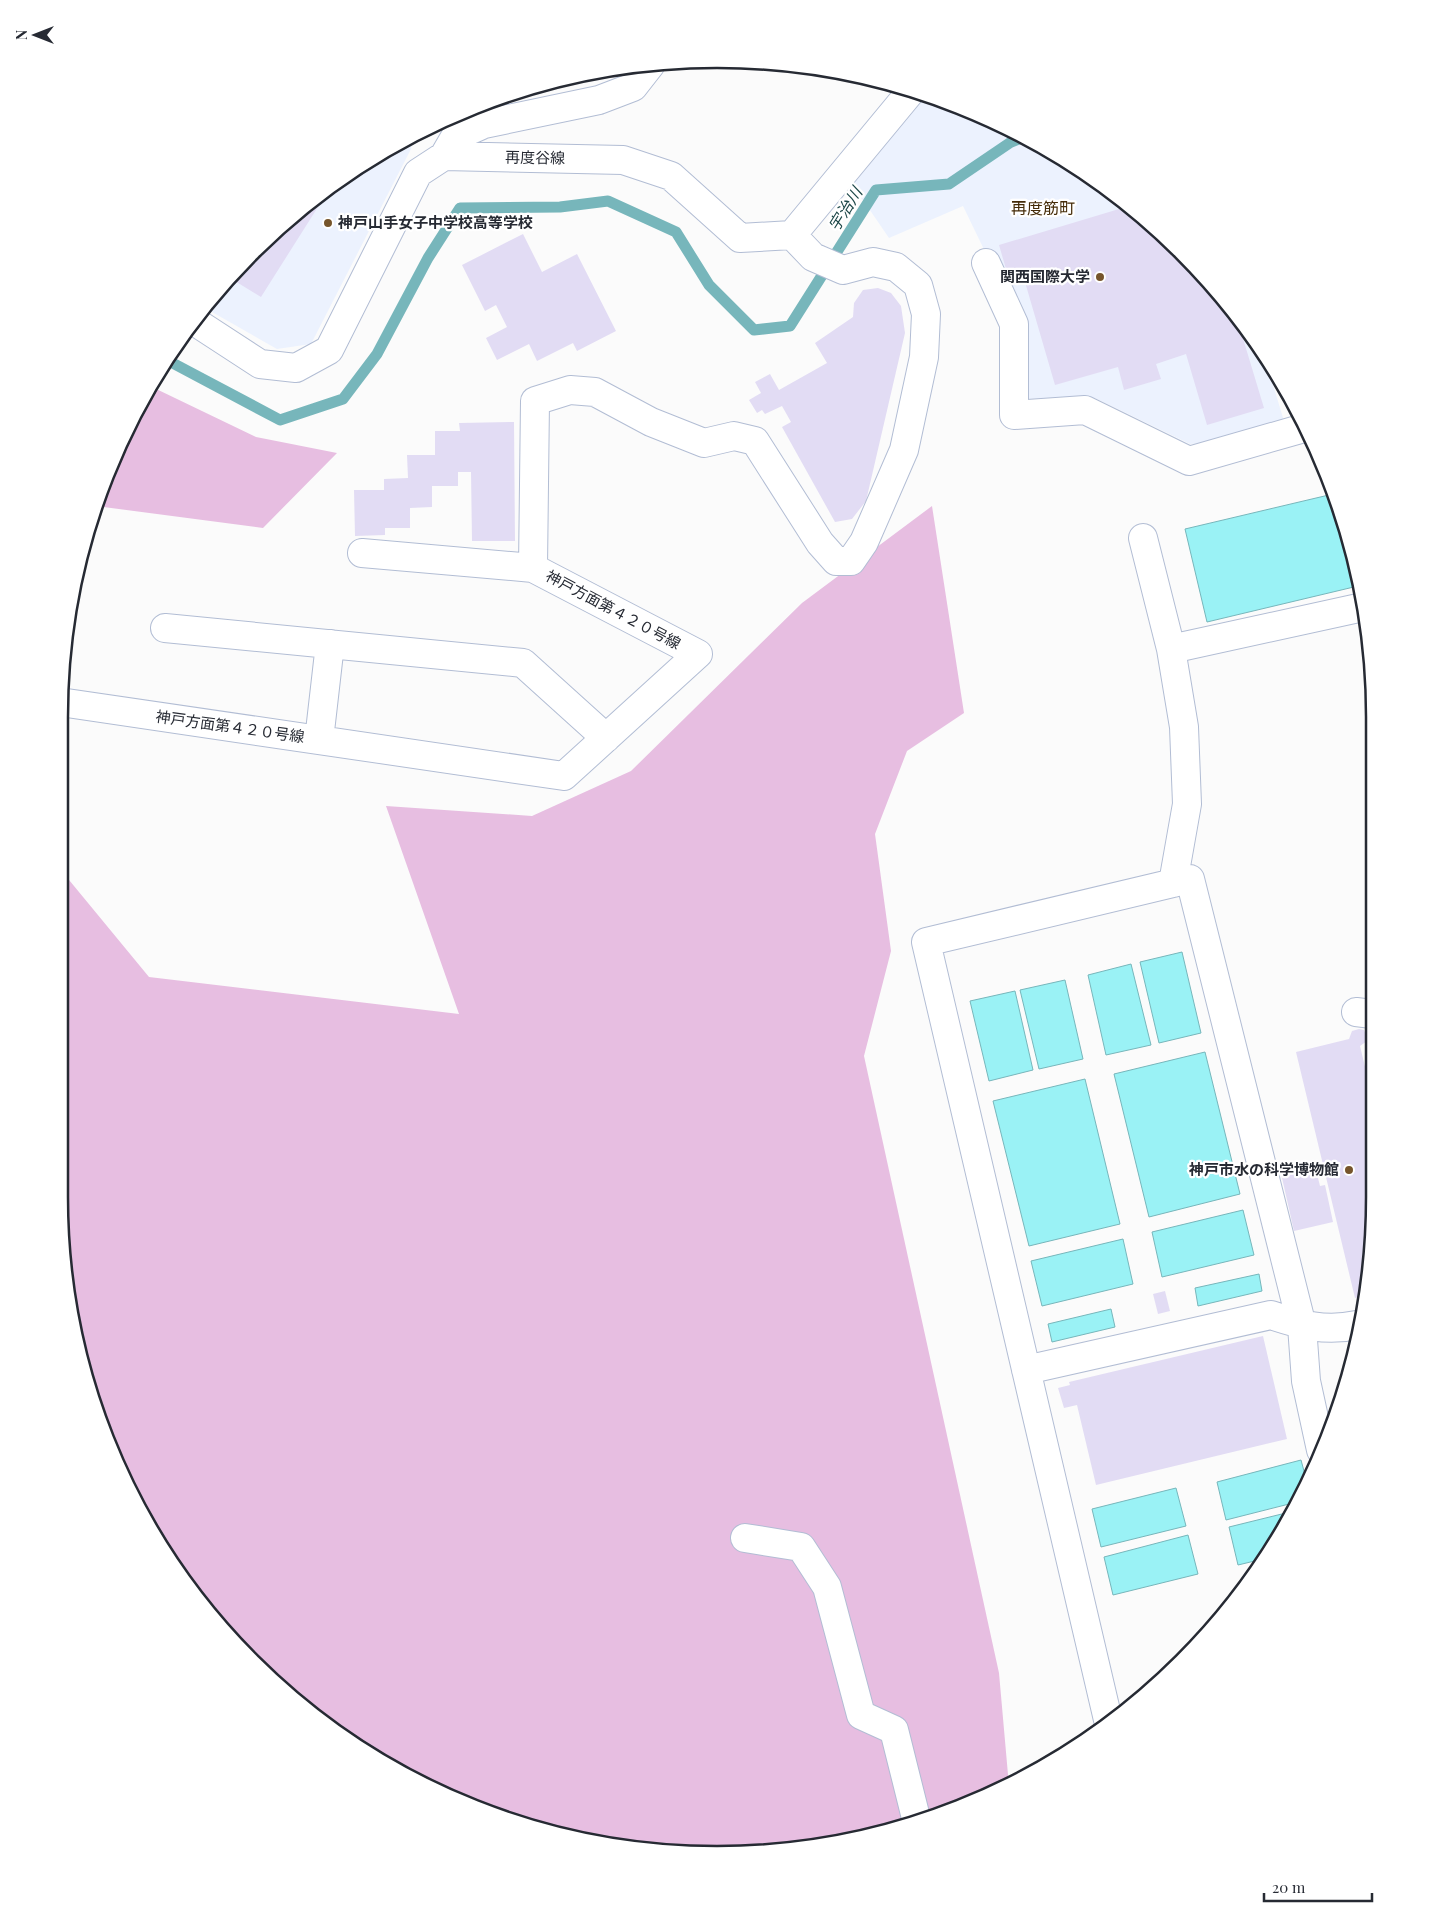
<svg xmlns="http://www.w3.org/2000/svg" width="1434" height="1913" font-family="'Playfair Display','Noto Sans JP',serif">
<style>
.built{fill:#ecf2fe}
.green{fill:#e7bee1}
.water{fill:#9af2f5;stroke:#77b6bb}
.lines{fill:none;stroke-linecap:round;stroke-linejoin:round}
.stream{stroke:#77b6bb;stroke-width:11}
.building{fill:#e2dcf4}
.minor-casing{stroke:#b2bdd4;stroke-width:30}
.minor{stroke:#fff;stroke-width:28}
.poi-dot{fill:#76552c;stroke:#fff;stroke-width:2}
.labels{text-anchor:middle;stroke-width:4.5;stroke-linejoin:round;paint-order:stroke}
.street-label{font-size:15px;fill:#262a33;stroke:#fff}
.poi-label{font-size:15px;font-weight:bold;fill:#262a33;stroke:#fff;text-anchor:end}
.neighbourhood-label{font-size:16px;fill:#452c09;stroke:#fff}
.water-label{font-size:16px;font-style:italic;fill:#1d4748;stroke:#fff}
.rim{fill:none;stroke:#262a33;stroke-width:2.5}
</style>
<rect width="100%" height="100%" fill="#fbfbfb"/>
<path class="built" d="M 928,94 L 1046,147 L 1151,222 L 1239,317 L 1267,365 L 1284,421 L 1219,442 L 1190,444 L 1095,398 L 1022,399 L 1020,324 L 963,206 L 889,238 L 863,200 L 850,188 Z
M 413,135 L 411,149 L 311,344 L 277,349 L 205,308 L 251,252 L 317,195 Z"/>
<path class="green" d="M 150,386 L 256,437 L 337,453 L 263,528 L 96,506 L 127,426 Z
M 932,506 L 964,713 L 907,751 L 875,834 L 891,951 L 864,1056 L 999,1673 L 1009,1786 L 929,1819 L 760,1853 L 588,1842 L 426,1786 L 283,1691 L 195,1597 L 147,1525 L 81,1367 L 59,1196 L 60,869 L 149,977 L 459,1014 L 386,806 L 532,816 L 631,771 L 802,603 Z"/>
<path class="water" d="M 1333,494 L 1358,586 L 1207,622 L 1185,529 Z
M 1182,952 L 1201,1033 L 1159,1043 L 1140,962 Z
M 1131,964 L 1151,1045 L 1106,1055 L 1088,975 Z
M 1065,980 L 1083,1059 L 1039,1069 L 1020,990 Z
M 1015,991 L 1033,1070 L 989,1081 L 970,1001 Z
M 1205,1052 L 1240,1194 L 1149,1217 L 1114,1074 Z
M 1085,1079 L 1120,1224 L 1029,1246 L 993,1101 Z
M 1243,1210 L 1254,1255 L 1162,1277 L 1152,1232 Z
M 1123,1239 L 1133,1284 L 1042,1306 L 1031,1261 Z
M 1259,1274 L 1262,1291 L 1198,1306 L 1195,1288 Z
M 1111,1309 L 1115,1327 L 1052,1342 L 1048,1324 Z
M 1301,1460 L 1307,1482 L 1297,1502 L 1226,1520 L 1217,1482 Z
M 1176,1488 L 1186,1526 L 1101,1547 L 1092,1509 Z
M 1294,1511 L 1287,1525 L 1263,1559 L 1238,1565 L 1229,1527 Z
M 1188,1535 L 1198,1574 L 1113,1595 L 1104,1557 Z"/>
<g class="lines">
<path class="stream" d="M 165,359 L 280,420 L 343,399 L 377,354 L 428,258 L 460,208 L 560,207 L 608,201 L 676,232 L 709,285 L 754,330 L 790,326 L 876,190 L 949,184 L 1011,142 L 1024,137"/>
</g>
<path class="building" d="M 317,195 L 323,199 L 261,297 L 230,278 L 251,252 Z
M 1129,206 L 1151,222 L 1235,312 L 1264,408 L 1207,425 L 1186,354 L 1156,364 L 1161,379 L 1124,390 L 1118,367 L 1055,385 L 1025,282 L 1011,286 L 999,245 Z
M 523,234 L 542,272 L 577,254 L 616,331 L 577,351 L 573,343 L 537,361 L 529,344 L 497,360 L 486,338 L 507,327 L 496,305 L 485,311 L 462,265 Z
M 878,288 L 891,293 L 901,306 L 905,333 L 866,501 L 852,519 L 835,522 L 782,427 L 791,422 L 782,406 L 765,414 L 762,410 L 757,413 L 749,400 L 761,393 L 755,382 L 770,374 L 779,390 L 827,363 L 815,343 L 853,317 L 854,303 L 863,290 Z
M 514,422 L 515,541 L 472,541 L 471,472 L 458,472 L 458,486 L 432,486 L 432,507 L 410,508 L 410,528 L 385,528 L 385,535 L 355,536 L 354,490 L 384,490 L 384,479 L 408,478 L 407,455 L 435,455 L 435,431 L 460,431 L 459,423 Z
M 1359,1029 L 1364,1030 L 1366,1035 L 1367,1041 L 1360,1046 L 1373,1100 L 1374,1239 L 1363,1296 L 1355,1298 L 1296,1052 L 1349,1039 L 1352,1031 Z
M 1314,1162 L 1320,1186 L 1325,1185 L 1333,1222 L 1294,1231 L 1280,1169 Z
M 1165,1291 L 1170,1311 L 1158,1314 L 1153,1294 Z
M 1263,1336 L 1287,1439 L 1096,1485 L 1077,1405 L 1064,1408 L 1058,1388 L 1070,1385 L 1069,1382 Z"/>
<g class="lines">
<g class="minor-casing">
<path id="minor" d="M 444,156 L 455,137 L 484,124 L 599,100 L 633,87 L 651,64
M 986,263 L 1014,324 L 1014,415 L 1085,410 L 1189,461 L 1304,428
M 194,321 L 260,364 L 296,368 L 329,350 L 418,173 L 444,156 L 623,160 L 671,176 L 740,238 L 792,235 L 912,90
M 1143,538 L 1171,649 L 1184,727 L 1187,804 L 1173,883
M 362,553 L 533,568
M 165,628 L 523,663 L 606,738
M 1171,649 L 1363,607
M 60,702 L 564,776 L 698,654 L 533,568 L 535,401 L 570,390 L 595,392 L 651,422 L 704,443 L 734,436 L 755,441 L 820,543 L 836,561 L 851,561 L 864,542 L 904,450 L 924,357 L 926,314 L 918,285 L 896,267 L 873,262 L 843,270 L 813,257 L 792,235
M 319,740 L 330,644
M 1356,1012 L 1372,1014
M 1026,1370 L 1271,1315 C 1301,1325 1325,1332 1357,1325
M 745,1538 L 801,1547 L 827,1587 L 861,1715 L 894,1730 L 917,1822
M 1109,1724 L 926,942 L 1190,879 L 1302,1326 L 1306,1381 L 1321,1450"/>
</g>
<use href="#minor" class="minor"/>
</g>
<g class="poi-dot">
<circle cx="328" cy="223" r="5"/>
<circle cx="1100" cy="277" r="5"/>
<circle cx="1349" cy="1170" r="5"/>
</g>
<g class="labels">
<g class="street-label">
<text transform="translate(535 158) rotate(1)" y="5">再度谷線</text>
<text transform="translate(613 610) rotate(28)" y="5">神戸方面第４２０号線</text>
<text transform="translate(230 727) rotate(8)" y="5">神戸方面第４２０号線</text>
</g>
<g class="poi-label">
<text x="338" y="228" text-anchor="start">神戸山手女子中学校高等学校</text>
<text x="1090" y="282">関西国際大学</text>
<text x="1339" y="1175">神戸市水の科学博物館</text>
</g>
<g class="neighbourhood-label">
<text x="1043" y="214">再度筋町</text>
</g>
<g class="water-label">
<text transform="translate(845 209) rotate(-58)" y="6">宇治川</text>
</g>
</g>
<path d="M0 0H1434V1913H0ZM717 68H717A649 649 0 0 1 1366 717V1197A649 649 0 0 1 717 1846H717A649 649 0 0 1 68 1197V717A649 649 0 0 1 717 68Z" fill="#fff" fill-rule="evenodd"/>
<path class="rim" d="M717 68H717A649 649 0 0 1 1366 717V1197A649 649 0 0 1 717 1846H717A649 649 0 0 1 68 1197V717A649 649 0 0 1 717 68Z"/>
<g transform="translate(35 35) rotate(270)" stroke="#ffffff" stroke-width="4" paint-order="stroke">
<path d="M0-4L9 19L0 12L-9 19Z" fill="#262a33"/>
<text y="-8" font-size="14" font-weight="bold" text-anchor="middle" fill="#262a33">N</text>
</g>
<path d="M1264 1893v8h108v-8" fill="none" stroke="#262a33" stroke-width="2.5"/>
<text x="1272" y="1893" font-size="15" fill="#262a33" stroke="#ffffff" stroke-width="4" paint-order="stroke">20 m</text>
</svg>
